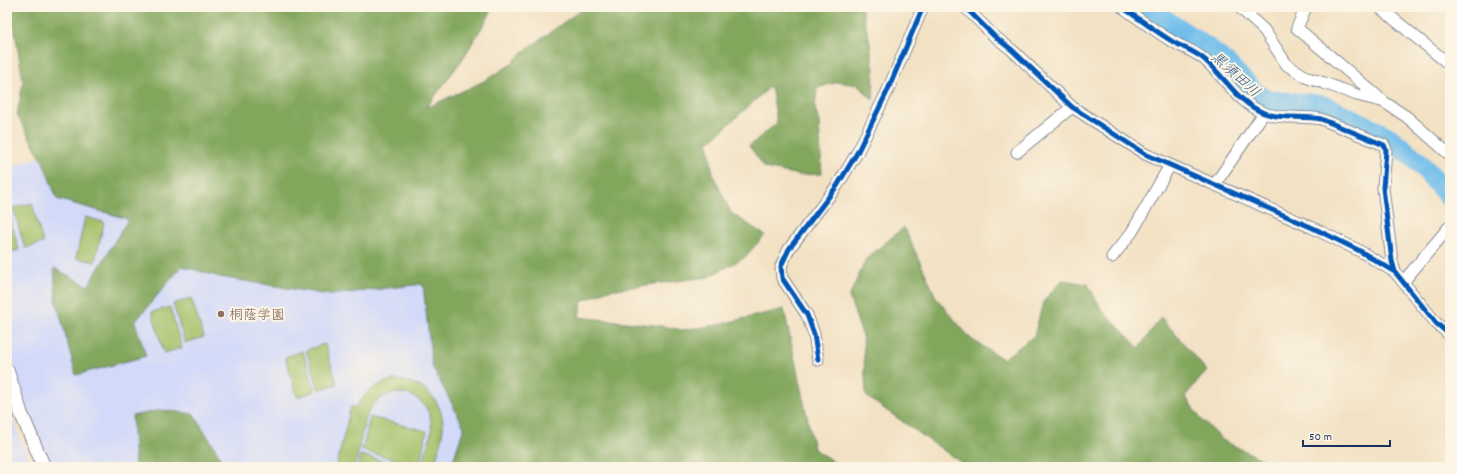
<svg xmlns="http://www.w3.org/2000/svg" width="1457" height="474" font-family="Dekko,'Klee One',sans-serif">
<style>
.built{fill:#d2d9f9}
.green{fill:#a2c068;stroke:#5e7863}
.forest{fill:#81a65c;stroke:#4e6a5d}
.lines{fill:none;stroke-linecap:round;stroke-linejoin:round}
.river{stroke:#71beeb;stroke-width:21}
.minor-casing{stroke:#868890;stroke-width:13}
.tertiary-casing{stroke:#868890;stroke-width:15}
.minor{stroke:#fff;stroke-width:11}
.tertiary{stroke:#fff;stroke-width:13}
.cycleway-casing{stroke:#fcf5e5;stroke-width:8}
.cycleway{stroke:#0057b8;stroke-width:5}
.education-dot{fill:#8d6e63;stroke:#fcf5e5;stroke-width:1.5}
.labels{text-anchor:middle;stroke-width:4;stroke-linejoin:round;paint-order:stroke}
.education-label{font-size:14px;fill:#785e54;stroke:#fcf5e5;text-anchor:start}
.water-label{font-size:15px;font-style:italic;fill:#355a88;stroke:#fcf5e5}
</style>
<rect width="100%" height="100%" fill="#fcf5e5"/>
<filter id="ink" filterUnits="userSpaceOnUse"><feTurbulence type="fractalNoise" baseFrequency=".025" numOctaves="2"/><feDisplacementMap in="SourceGraphic" scale="8" xChannelSelector="R" yChannelSelector="G"/><feConvolveMatrix kernelMatrix="1 2 1 2 8 2 1 2 1" color-interpolation-filters="sRGB"/></filter>
<filter id="wash" filterUnits="userSpaceOnUse"><feTurbulence type="fractalNoise" baseFrequency=".012" numOctaves="4" result="noise"/><feDisplacementMap in="SourceGraphic" scale="16" xChannelSelector="R" yChannelSelector="G"/><feGaussianBlur stdDeviation="0.9" result="paint"/><feColorMatrix in="noise" values="0 0 0 0 0 0 0 0 0 0 0 0 0 0 0 0 0 1.4 0 .05"/><feComposite in="paint" operator="in"/></filter>
<g filter="url(#wash)">
<rect width="100%" height="100%" fill="#f2e1c3"/>
<path class="built" d="M 72,147 L 424,279 L 474,438 L 462,467 L 50,467 L 31,425 L 7,349 L 7,168 Z
M 7,397 L 21,442 L 32,467 L 7,467 Z"/>
<path class="green" d="M 32,203 L 43,243 L 25,248 L 13,208 Z
M 7,210 L 8,210 L 19,250 L 7,253 Z
M 85,217 L 104,222 L 95,262 L 76,258 Z
M 191,298 L 204,337 L 185,343 L 173,304 Z
M 170,307 L 182,348 L 164,353 L 152,312 Z
M 325,344 L 337,384 L 319,390 L 306,350 Z
M 303,351 L 315,391 L 297,397 L 285,357 Z
M 394,380 C 421,380 444,399 443,428 C 442,441 437,454 434,467 L 421,467 C 425,453 433,436 431,422 C 428,393 391,383 373,405 C 363,417 359,451 355,467 L 336,467 L 351,406 L 356,407 C 365,392 376,384 394,380 Z
M 370,417 L 427,431 L 419,465 L 362,451 Z
M 360,455 L 409,467 L 358,467 Z"/>
<path class="forest" d="M 11,7 L 490,7 L 490,14 L 462,60 L 426,108 L 484,81 L 510,65 L 523,52 L 585,7 L 861,7 L 869,38 L 874,70 L 873,100 L 858,85 L 838,82 L 817,88 L 815,108 L 819,122 L 822,174 L 799,175 L 765,168 L 749,146 L 777,123 L 771,86 L 708,143 L 713,174 L 731,213 L 765,235 L 744,258 L 708,277 L 609,290 L 582,301 L 579,317 L 663,326 L 682,330 L 717,325 L 784,309 L 814,449 L 834,462 L 837,467 L 451,467 L 464,427 L 432,366 L 423,284 L 329,295 L 220,277 L 182,266 L 135,322 L 146,356 L 76,375 L 56,300 L 54,268 L 88,286 L 128,219 L 57,199 L 43,162 L 17,115 L 23,82 Z
M 904,227 L 937,299 L 971,339 L 1003,359 L 1034,336 L 1043,302 L 1062,280 L 1088,284 L 1101,309 L 1139,348 L 1161,317 L 1207,371 L 1185,396 L 1200,418 L 1224,441 L 1260,458 L 1274,467 L 963,467 L 963,464 L 866,396 L 863,337 L 849,297 L 866,259 Z
M 161,410 L 194,414 L 219,455 L 222,467 L 135,467 L 132,416 Z"/>
<g class="lines">
<path class="river" d="M 1145,7 L 1209,49 L 1230,67 L 1253,91 L 1267,101 L 1321,105 L 1355,120 L 1388,137 L 1421,164 L 1450,198"/>
</g>
</g>
<g filter="url(#ink)">
<g class="lines">
<g class="minor-casing">
<path id="minor" d="M 965,7 L 993,35 L 1012,50 L 1072,107 L 1145,154 L 1313,228 L 1358,250 L 1395,272 L 1436,323 L 1450,335
M 1122,7 C 1138,18 1154,30 1170,40 C 1181,47 1195,51 1205,60 C 1225,77 1238,103 1264,113 C 1282,120 1303,115 1321,119 L 1384,145 L 1386,150 L 1383,188 L 1392,261 L 1395,272
M 1239,7 L 1264,30 L 1287,65 L 1308,78 L 1324,83 L 1357,95 L 1381,101
M 1306,7 L 1297,28 L 1384,102 L 1407,117 L 1450,155
M 1379,7 L 1450,65
M 1017,152 L 1072,107
M 1215,184 L 1264,113
M 1112,257 L 1132,232 L 1170,165
M 1403,282 L 1450,226
M 818,360 L 814,334 L 807,315 L 782,278 L 781,266 L 789,249 L 837,186 L 857,153 L 887,92 L 923,7"/>
</g>
<g class="tertiary-casing">
<path id="tertiary" d="M 7,370 L 21,413 L 44,467"/>
</g>
<use href="#minor" class="minor"/>
<use href="#tertiary" class="tertiary"/>
<g class="cycleway-casing">
<path id="cycleway" d="M 965,7 L 993,35 L 1012,50 L 1072,107 L 1145,154 L 1313,228 L 1358,250 L 1395,272 L 1436,323 L 1450,335
M 1122,7 C 1138,18 1154,30 1170,40 C 1181,47 1195,51 1205,60 C 1225,77 1238,103 1264,113 C 1282,120 1303,115 1321,119 L 1384,145 L 1386,150 L 1383,188 L 1392,261 L 1395,272
M 818,360 L 814,334 L 807,315 L 782,278 L 781,266 L 789,249 L 837,186 L 857,153 L 887,92 L 923,7"/>
</g>
<use href="#cycleway" class="cycleway"/>
</g>
</g>
<circle class="education-dot" cx="221" cy="314" r="4"/>
<g class="labels">
<g class="education-label">
<text x="229" y="319">桐蔭学園</text>
</g>
<g class="water-label">
<text transform="translate(1236 74) rotate(42)" y="5">黒須田川</text>
</g>
</g>
<rect width="1457" height="474" fill="none" stroke="#fcf5e5" stroke-width="24"/>
<path d="M1303 440v6h87v-6" fill="none" stroke="#1b2f5e" stroke-width="2"/>
<text x="1309" y="440" font-size="12" fill="#1b2f5e" stroke="#fcf5e5" stroke-width="3" paint-order="stroke">50 m</text>
</svg>
